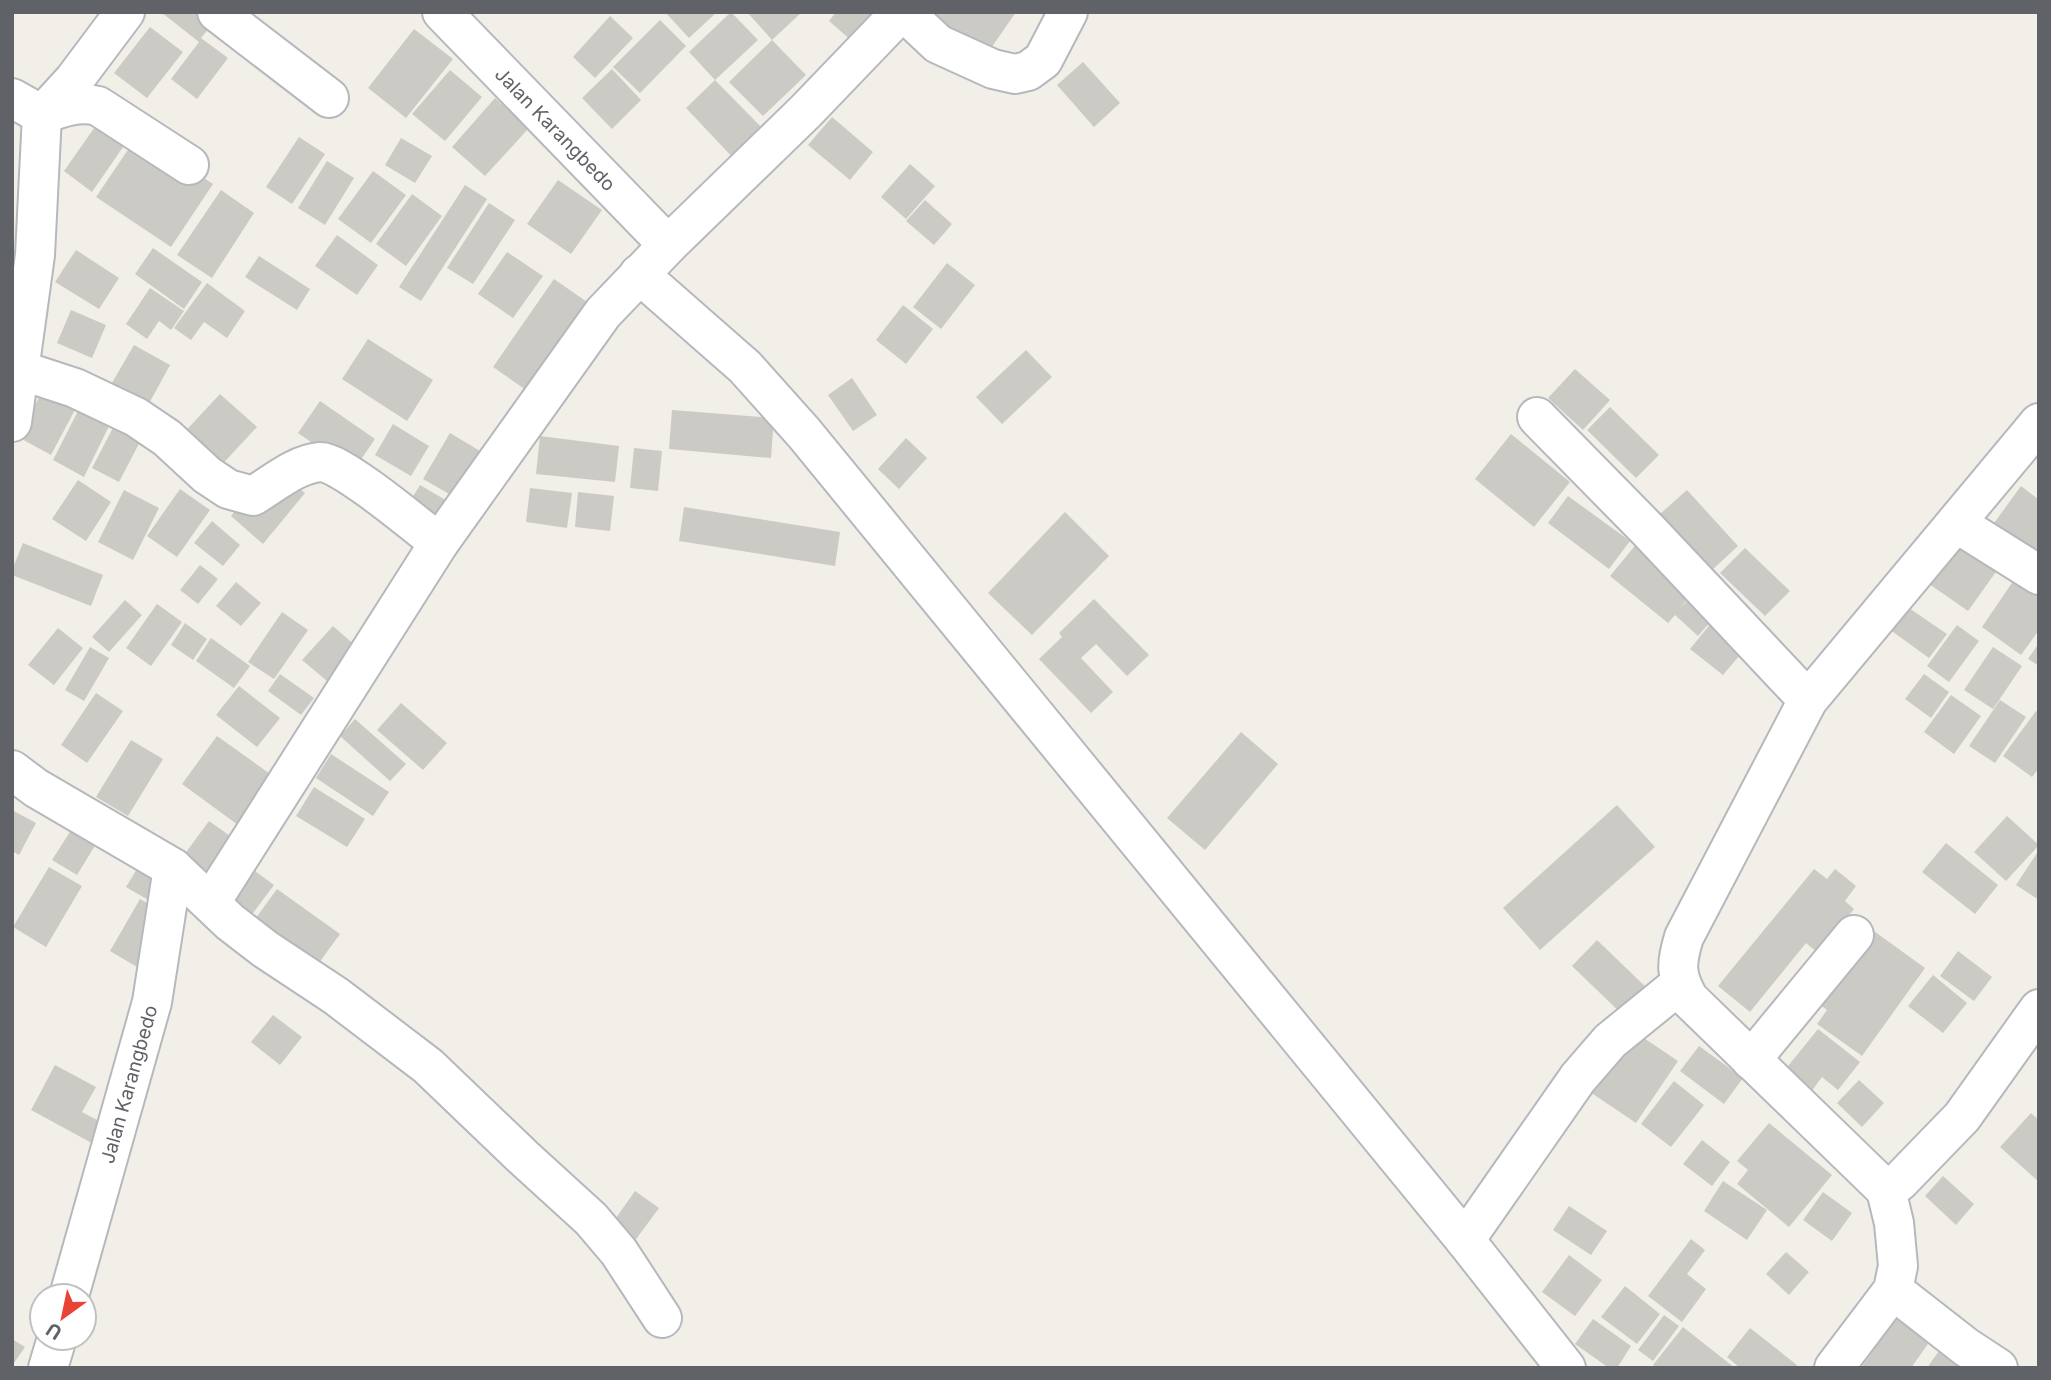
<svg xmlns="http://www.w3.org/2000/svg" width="2051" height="1380" font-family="Inter,sans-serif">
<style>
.building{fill:#cccac5}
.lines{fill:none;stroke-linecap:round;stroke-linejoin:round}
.minor-casing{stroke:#b5b8bc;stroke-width:42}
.minor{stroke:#fff;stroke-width:38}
.labels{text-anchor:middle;stroke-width:5;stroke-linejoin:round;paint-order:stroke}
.street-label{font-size:19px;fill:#5f6368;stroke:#fff}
</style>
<rect width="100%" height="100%" fill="#f1efe8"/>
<path class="building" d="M 161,12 L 202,12 L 214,22 L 201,38 L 228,58 L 197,99 L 171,79 L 199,42 Z
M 665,12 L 717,12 L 689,38 Z
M 731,12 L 758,40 L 715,80 L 689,52 Z
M 747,12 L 802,12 L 772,40 Z
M 836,12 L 876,12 L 860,48 L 829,21 Z
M 926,12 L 1016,12 L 987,54 Z
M 610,16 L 633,38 L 595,78 L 573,57 Z
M 660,20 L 686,46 L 640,93 L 613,67 Z
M 150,27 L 183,52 L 147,98 L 114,73 Z
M 414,29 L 453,59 L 406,118 L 368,88 Z
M 772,40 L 806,75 L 763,116 L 729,82 Z
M 1083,62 L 1120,103 L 1094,127 L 1057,85 Z
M 612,69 L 641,100 L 612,129 L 582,98 Z
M 450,70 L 482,97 L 445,141 L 412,114 Z
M 715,80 L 766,132 L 736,161 L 686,108 Z
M 495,98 L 529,128 L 485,176 L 452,147 Z
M 104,114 L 132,134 L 92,192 L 64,171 Z
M 832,117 L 873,152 L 850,180 L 808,145 Z
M 138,135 L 213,184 L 171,247 L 96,197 Z
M 299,137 L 325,154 L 292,204 L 266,187 Z
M 401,138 L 432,156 L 415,183 L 385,165 Z
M 327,161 L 354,178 L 325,225 L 298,208 Z
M 910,164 L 935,186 L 906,219 L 881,197 Z
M 373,171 L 406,195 L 371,243 L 338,219 Z
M 558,180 L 602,210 L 571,254 L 527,224 Z
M 465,185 L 487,199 L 421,301 L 399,287 Z
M 221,190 L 254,213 L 212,278 L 177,255 Z
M 412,194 L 442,216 L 406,266 L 376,244 Z
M 925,200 L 952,224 L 934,245 L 906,221 Z
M 489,203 L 515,220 L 473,284 L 447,268 Z
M 337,235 L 378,265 L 357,295 L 315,266 Z
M 153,248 L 202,282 L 184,309 L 135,274 Z
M 76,250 L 119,278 L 99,309 L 55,282 Z
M 507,252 L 543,276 L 513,318 L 478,294 Z
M 259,256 L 310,289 L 297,310 L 245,277 Z
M 947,263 L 975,285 L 941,329 L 913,307 Z
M 554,279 L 600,311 L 539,399 L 493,367 Z
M 207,283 L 245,311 L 227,338 L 204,322 L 191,340 L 174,328 Z
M 150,288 L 184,311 L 171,330 L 159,321 L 147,339 L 126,324 Z
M 903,305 L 933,329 L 906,364 L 876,340 Z
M 71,310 L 106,325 L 92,358 L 57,343 Z
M 368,339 L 433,380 L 407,421 L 342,379 Z
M 134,345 L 170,365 L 146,409 L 109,388 Z
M 1026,350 L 1052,377 L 1002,424 L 976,397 Z
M 1575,369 L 1610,400 L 1583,430 L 1548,398 Z
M 852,378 L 877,415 L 853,431 L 828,395 Z
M 44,388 L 77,406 L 51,455 L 18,437 Z
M 220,394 L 257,427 L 216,471 L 179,438 Z
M 320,401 L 375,439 L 353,471 L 298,433 Z
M 82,403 L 113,418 L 84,477 L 53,460 Z
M 1610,407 L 1659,455 L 1636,478 L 1587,430 Z
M 672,410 L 774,418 L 771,458 L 669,449 Z
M 116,422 L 143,436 L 119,482 L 92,468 Z
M 393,424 L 429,446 L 411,476 L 375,455 Z
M 450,433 L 485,454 L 458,499 L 423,479 Z
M 1511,434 L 1570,482 L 1534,527 L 1475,479 Z
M 540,436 L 619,446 L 615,482 L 536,474 Z
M 906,438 L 927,458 L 899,489 L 878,469 Z
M 634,448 L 662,451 L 658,491 L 630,488 Z
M 286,478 L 305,493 L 263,544 L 231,516 L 246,497 Z
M 78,480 L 111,502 L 86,541 L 52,519 Z
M 420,485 L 454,505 L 439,531 L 404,511 Z
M 2021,486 L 2039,500 L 2039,547 L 2029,560 L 1989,530 Z
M 530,488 L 572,493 L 567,528 L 526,522 Z
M 180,489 L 210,510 L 177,557 L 147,536 Z
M 124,490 L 159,508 L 133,560 L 98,542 Z
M 1687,490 L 1738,546 L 1711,571 L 1660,514 Z
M 578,492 L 614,496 L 610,531 L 575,527 Z
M 1568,496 L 1630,541 L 1609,569 L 1548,523 Z
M 684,507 L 840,532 L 835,566 L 679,541 Z
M 1065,512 L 1109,556 L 1032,635 L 988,593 Z
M 212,521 L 240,545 L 223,566 L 194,543 Z
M 1949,533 L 1998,569 L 1968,611 L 1919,577 Z
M 1638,542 L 1696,589 L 1680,608 L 1695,593 L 1718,613 L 1698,636 L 1675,615 L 1668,623 L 1610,576 Z
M 23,543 L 103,575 L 91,606 L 12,575 L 12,570 Z
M 1745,548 L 1790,591 L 1765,616 L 1720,573 Z
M 200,565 L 218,579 L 198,604 L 180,590 Z
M 2016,577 L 2039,593 L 2039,630 L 2021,655 L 1982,627 Z
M 236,582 L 261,603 L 241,626 L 216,606 Z
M 1094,599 L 1149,655 L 1127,676 L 1096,644 L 1081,658 L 1113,692 L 1091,713 L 1039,659 L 1062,637 L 1059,633 Z
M 125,600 L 142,615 L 109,652 L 92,637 Z
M 157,604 L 182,622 L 151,666 L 126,648 Z
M 1906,606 L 1947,634 L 1929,658 L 1889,629 Z
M 282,612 L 308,630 L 274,679 L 248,662 Z
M 1712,622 L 1745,649 L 1723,675 L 1690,649 Z
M 185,623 L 207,639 L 193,660 L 171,645 Z
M 1957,625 L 1979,641 L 1949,682 L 1927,666 Z
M 333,626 L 358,648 L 327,681 L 302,660 Z
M 58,628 L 83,648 L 54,685 L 28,665 Z
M 211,638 L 250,666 L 234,688 L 196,661 Z
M 2039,643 L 2039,666 L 2028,659 Z
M 90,647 L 109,658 L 84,701 L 65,690 Z
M 1993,647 L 2022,666 L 1993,709 L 1964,690 Z
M 280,674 L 314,698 L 301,715 L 268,691 Z
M 1924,674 L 1949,692 L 1931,718 L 1905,699 Z
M 239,686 L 280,718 L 257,747 L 216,715 Z
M 96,693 L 123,711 L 87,763 L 61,745 Z
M 1951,695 L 1981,716 L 1954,754 L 1924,732 Z
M 2000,700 L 2026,717 L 1995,763 L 1969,746 Z
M 401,703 L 447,743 L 423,770 L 377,730 Z
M 2036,711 L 2039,713 L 2039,768 L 2032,777 L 2003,756 Z
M 355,719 L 406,764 L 390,781 L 340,736 Z
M 1241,732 L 1278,764 L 1205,850 L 1167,818 Z
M 217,736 L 273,776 L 238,825 L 182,784 Z
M 131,740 L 163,759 L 128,816 L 96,797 Z
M 331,754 L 389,792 L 373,816 L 316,778 Z
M 314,787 L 365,819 L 347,847 L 296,816 Z
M 1617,805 L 1655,847 L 1540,950 L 1503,908 Z
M 12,810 L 36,823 L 19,855 L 12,851 Z
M 2007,816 L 2039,845 L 2006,881 L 1974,852 Z
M 209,821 L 233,838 L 209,872 L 184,855 Z
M 75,824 L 99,839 L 77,875 L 52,860 Z
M 1946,843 L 1998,885 L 1975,914 L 1922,872 Z
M 2039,850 L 2039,900 L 2016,885 Z
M 143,859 L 166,873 L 150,901 L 126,887 Z
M 49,867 L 82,886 L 46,947 L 13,927 Z
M 251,868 L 274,885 L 250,917 L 227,900 Z
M 1814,869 L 1827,879 L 1835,869 L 1856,886 L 1845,901 L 1854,909 L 1818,953 L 1806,943 L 1750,1012 L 1718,986 Z
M 277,889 L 340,934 L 313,971 L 250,926 Z
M 140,899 L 162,912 L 144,971 L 110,951 Z
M 1871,929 L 1925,968 L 1862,1056 L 1817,1024 L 1827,1010 L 1811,998 Z
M 1597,940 L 1652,993 L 1627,1019 L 1572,966 Z
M 1958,951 L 1992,977 L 1974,1001 L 1940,976 Z
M 1933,975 L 1967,1003 L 1943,1033 L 1908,1006 Z
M 273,1015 L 302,1037 L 280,1065 L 251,1042 Z
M 1629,1028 L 1678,1061 L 1636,1123 L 1587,1090 Z
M 1818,1029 L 1860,1062 L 1838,1090 L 1822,1077 L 1811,1092 L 1784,1071 Z
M 1699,1046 L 1743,1078 L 1724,1104 L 1680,1071 Z
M 55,1065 L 96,1087 L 82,1112 L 112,1128 L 101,1148 L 31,1110 Z
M 1859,1080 L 1884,1103 L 1862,1127 L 1837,1103 Z
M 1674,1081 L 1704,1105 L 1671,1147 L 1641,1124 Z
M 2031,1113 L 2039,1120 L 2039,1182 L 2000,1147 Z
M 1769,1123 L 1832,1175 L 1789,1227 L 1737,1184 L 1748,1170 L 1737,1161 Z
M 1702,1140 L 1730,1162 L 1712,1186 L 1683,1164 Z
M 1943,1176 L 1974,1204 L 1956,1225 L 1925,1196 Z
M 1723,1181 L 1767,1210 L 1747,1240 L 1704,1211 Z
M 635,1191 L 659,1208 L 634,1242 L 611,1225 Z
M 1823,1192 L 1852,1213 L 1832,1241 L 1803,1220 Z
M 1569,1206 L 1607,1231 L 1591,1255 L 1553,1230 Z
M 1691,1239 L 1705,1250 L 1687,1274 L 1706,1289 L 1682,1322 L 1648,1296 Z
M 1786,1252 L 1809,1272 L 1789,1295 L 1766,1274 Z
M 1569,1255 L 1602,1280 L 1575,1316 L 1542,1292 Z
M 1625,1286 L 1660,1314 L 1637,1344 L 1601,1317 Z
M 1664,1315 L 1679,1326 L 1653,1361 L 1638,1350 Z
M 1897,1317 L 1930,1341 L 1911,1368 L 1861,1368 Z
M 1593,1319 L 1631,1346 L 1617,1368 L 1609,1368 L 1575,1344 Z
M 1683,1327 L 1735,1368 L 1657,1368 L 1653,1365 Z
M 1750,1328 L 1797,1365 L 1794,1368 L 1740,1368 L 1727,1357 Z
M 12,1339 L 25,1347 L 12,1366 Z
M 1941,1348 L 1966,1368 L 1927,1368 Z"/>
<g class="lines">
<g class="minor-casing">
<g id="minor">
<path d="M 217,12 L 329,98"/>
<path id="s1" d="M 442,12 L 668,245"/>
<path d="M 904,12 L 938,44 L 993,69 L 1015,74 L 1028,71 L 1043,60 L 1068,12"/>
<path d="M 12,98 L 42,115 L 74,80 L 125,12"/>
<path d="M 639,274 L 745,367 L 804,433 L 1465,1240 L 1566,1368"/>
<path d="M 20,370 L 75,388 L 136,417 L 167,438 L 207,475 L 228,489 L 253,496 C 273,484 296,464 320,462 C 339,460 420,528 439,543"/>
<path d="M 1537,417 L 1648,530 L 1808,700"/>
<path d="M 12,422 L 35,255 L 42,115 C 60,108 78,101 98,106 L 189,165"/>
<path d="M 2039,423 L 1808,700 L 1684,937 C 1676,963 1675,975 1689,999 L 1886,1190 L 1899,1182 L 1962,1117 L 2039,1009"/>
<path d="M 1956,523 L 2039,575"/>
<path d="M 12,770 L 36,788 L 173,868 L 230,922 L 265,949 L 336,996 L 428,1066 L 523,1157 L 591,1219 L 619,1252 L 662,1318"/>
<path d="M 211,902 L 439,543 L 603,313 L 668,245 L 806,111 L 901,12"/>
<path d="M 1751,1060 L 1854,935"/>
<path d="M 1465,1240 L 1578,1078 L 1610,1041 L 1680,984"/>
<path d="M 1893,1290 L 1966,1347 L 1998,1368"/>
<path id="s2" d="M 69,1296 L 152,1002 L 173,868"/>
<path d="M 48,1368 L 57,1338"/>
<path d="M 1834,1368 L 1893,1290 L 1898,1266 L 1894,1223 L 1886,1190"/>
</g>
</g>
<use href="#minor" class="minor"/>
</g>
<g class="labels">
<g class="street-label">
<text dy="7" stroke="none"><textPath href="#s1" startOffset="163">Jalan Karangbedo</textPath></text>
<text dy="7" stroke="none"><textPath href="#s2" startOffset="220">Jalan Karangbedo</textPath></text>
</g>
</g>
<rect width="2051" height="1380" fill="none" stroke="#5f6368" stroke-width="28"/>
<g transform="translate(63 1317) rotate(213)"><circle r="33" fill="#ffffff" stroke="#bfc1c3" stroke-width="2"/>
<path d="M0-5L12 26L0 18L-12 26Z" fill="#ea4335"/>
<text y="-10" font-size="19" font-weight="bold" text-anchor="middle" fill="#5f6368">U</text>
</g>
</svg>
